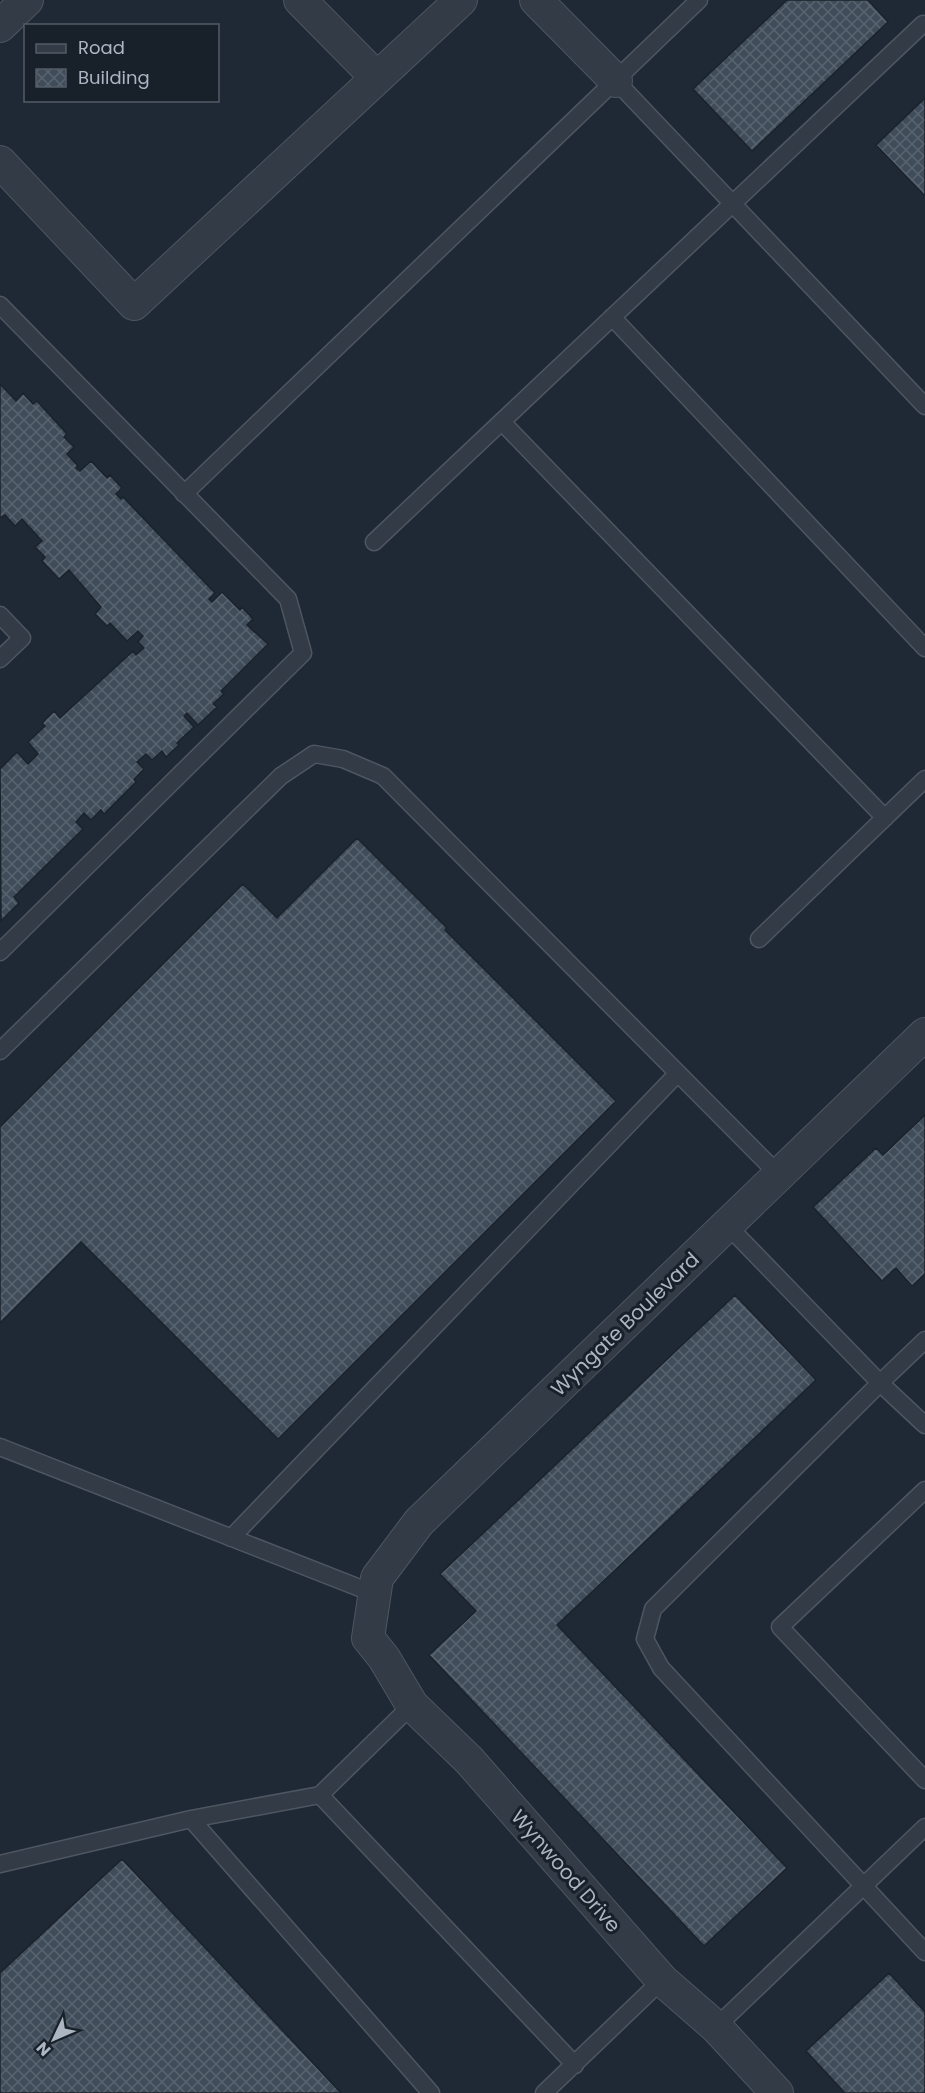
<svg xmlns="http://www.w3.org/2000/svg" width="925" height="2093" font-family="Poppins,sans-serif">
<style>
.building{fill:url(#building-cross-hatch);stroke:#1a222c;stroke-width:1.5}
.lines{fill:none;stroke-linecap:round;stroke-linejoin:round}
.lane-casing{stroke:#4d5661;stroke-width:19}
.street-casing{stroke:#4d5661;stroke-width:34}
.lane{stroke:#323b46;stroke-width:16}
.street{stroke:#323b46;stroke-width:32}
.labels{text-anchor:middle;stroke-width:6;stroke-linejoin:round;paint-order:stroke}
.street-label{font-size:20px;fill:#acb6c3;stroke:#18202a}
</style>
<defs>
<pattern id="building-cross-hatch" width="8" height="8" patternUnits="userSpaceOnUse" patternTransform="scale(1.5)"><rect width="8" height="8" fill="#404c5a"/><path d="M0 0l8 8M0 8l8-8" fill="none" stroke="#596470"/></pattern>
</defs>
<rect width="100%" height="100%" fill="#1f2935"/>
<path class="building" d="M 787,0 L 868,0 L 888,22 L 752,151 L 693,89 Z
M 925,98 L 925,196 L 876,145 Z
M 0,384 L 16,401 L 23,393 L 33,404 L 37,401 L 67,434 L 64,437 L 74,447 L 67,454 L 78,466 L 76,468 L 80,471 L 91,461 L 107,478 L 110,475 L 122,488 L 116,494 L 121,499 L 123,497 L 215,593 L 209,599 L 212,602 L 222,592 L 240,610 L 242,607 L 253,619 L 247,625 L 268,644 L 221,691 L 224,694 L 213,704 L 217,707 L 198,725 L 187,713 L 184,716 L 194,727 L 177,743 L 179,745 L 166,757 L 162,751 L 152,760 L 146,754 L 137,762 L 144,769 L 134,779 L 136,782 L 104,814 L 101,810 L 91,820 L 84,813 L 76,822 L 83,829 L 14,897 L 19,903 L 1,921 L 0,769 L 17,752 L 28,764 L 38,754 L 28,742 L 45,726 L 42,723 L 54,711 L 60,718 L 133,651 L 136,655 L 144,648 L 138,642 L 143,636 L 138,631 L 127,641 L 110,623 L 107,626 L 95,614 L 101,607 L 69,570 L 59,579 L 42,561 L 45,557 L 35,547 L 42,541 L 22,519 L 15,526 L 5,515 L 0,518 Z
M 357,838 L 447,928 L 445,930 L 616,1101 L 278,1439 L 81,1242 L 0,1323 L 0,1127 L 243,884 L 277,918 Z
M 925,1115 L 925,1274 L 912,1286 L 896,1268 L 882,1281 L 813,1207 L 876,1148 L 883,1155 Z
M 735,1295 L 816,1380 L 557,1625 L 787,1868 L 704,1946 L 429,1655 L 476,1611 L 440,1574 Z
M 122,1859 L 341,2093 L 0,2093 L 0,1973 Z
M 889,1973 L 925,2012 L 925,2093 L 845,2093 L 806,2051 Z"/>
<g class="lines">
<g class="lane-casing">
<path id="lane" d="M 616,81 L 925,406
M 0,305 L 288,599 L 303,653 L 0,952
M 612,317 L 925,648
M 502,422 L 885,818
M 184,494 L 699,0
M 374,542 L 923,24
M 0,615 L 22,638 L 0,659
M 759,939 L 925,779
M 0,1051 L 281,776 L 314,754 L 343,759 L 383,776 L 779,1175
M 727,1225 L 880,1383 L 653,1609 L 645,1639 L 661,1668 L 925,1952
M 925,1340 L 880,1383 L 925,1425
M 0,1447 L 375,1594
M 925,1490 L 780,1627 L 925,1780
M 231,1538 L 678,1073
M 320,1795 L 575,2065
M 191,1819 L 431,2093
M 0,1864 L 191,1819 L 320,1795 L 412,1705
M 716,2027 L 925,1827
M 544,2093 L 662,1980"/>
</g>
<g class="street-casing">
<path id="street" d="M 300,0 L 377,78
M 536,0 L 616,81
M 0,26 L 27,0
M 0,162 L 134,304 L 461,0
M 777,2093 L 716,2027 L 662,1980 L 469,1760 L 412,1705 L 384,1658 L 368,1638 L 377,1578 L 419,1522 L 925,1034"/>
</g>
<use href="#lane" class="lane"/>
<use href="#street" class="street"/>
</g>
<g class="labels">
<g class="street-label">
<text transform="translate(625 1324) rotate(-44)" y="7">Wyngate Boulevard</text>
<text transform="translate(566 1871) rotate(49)" y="7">Wynwood Drive</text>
</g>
</g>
<rect x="24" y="24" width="195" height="78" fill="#18202a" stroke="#535c67" stroke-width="1.5"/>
<rect x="36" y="44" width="30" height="9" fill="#323b46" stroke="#535c67" stroke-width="1.5"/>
<text x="78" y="54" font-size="18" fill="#acb6c3">Road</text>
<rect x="36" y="69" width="30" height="18" fill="url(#building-cross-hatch)" stroke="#535c67" stroke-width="1.5"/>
<text x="78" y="84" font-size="18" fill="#acb6c3">Building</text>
<g transform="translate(54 2039) rotate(226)" stroke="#18202a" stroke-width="4.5" paint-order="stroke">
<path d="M0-4.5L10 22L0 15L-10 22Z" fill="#acb6c3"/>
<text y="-9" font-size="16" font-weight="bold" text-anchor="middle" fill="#acb6c3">N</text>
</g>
</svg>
